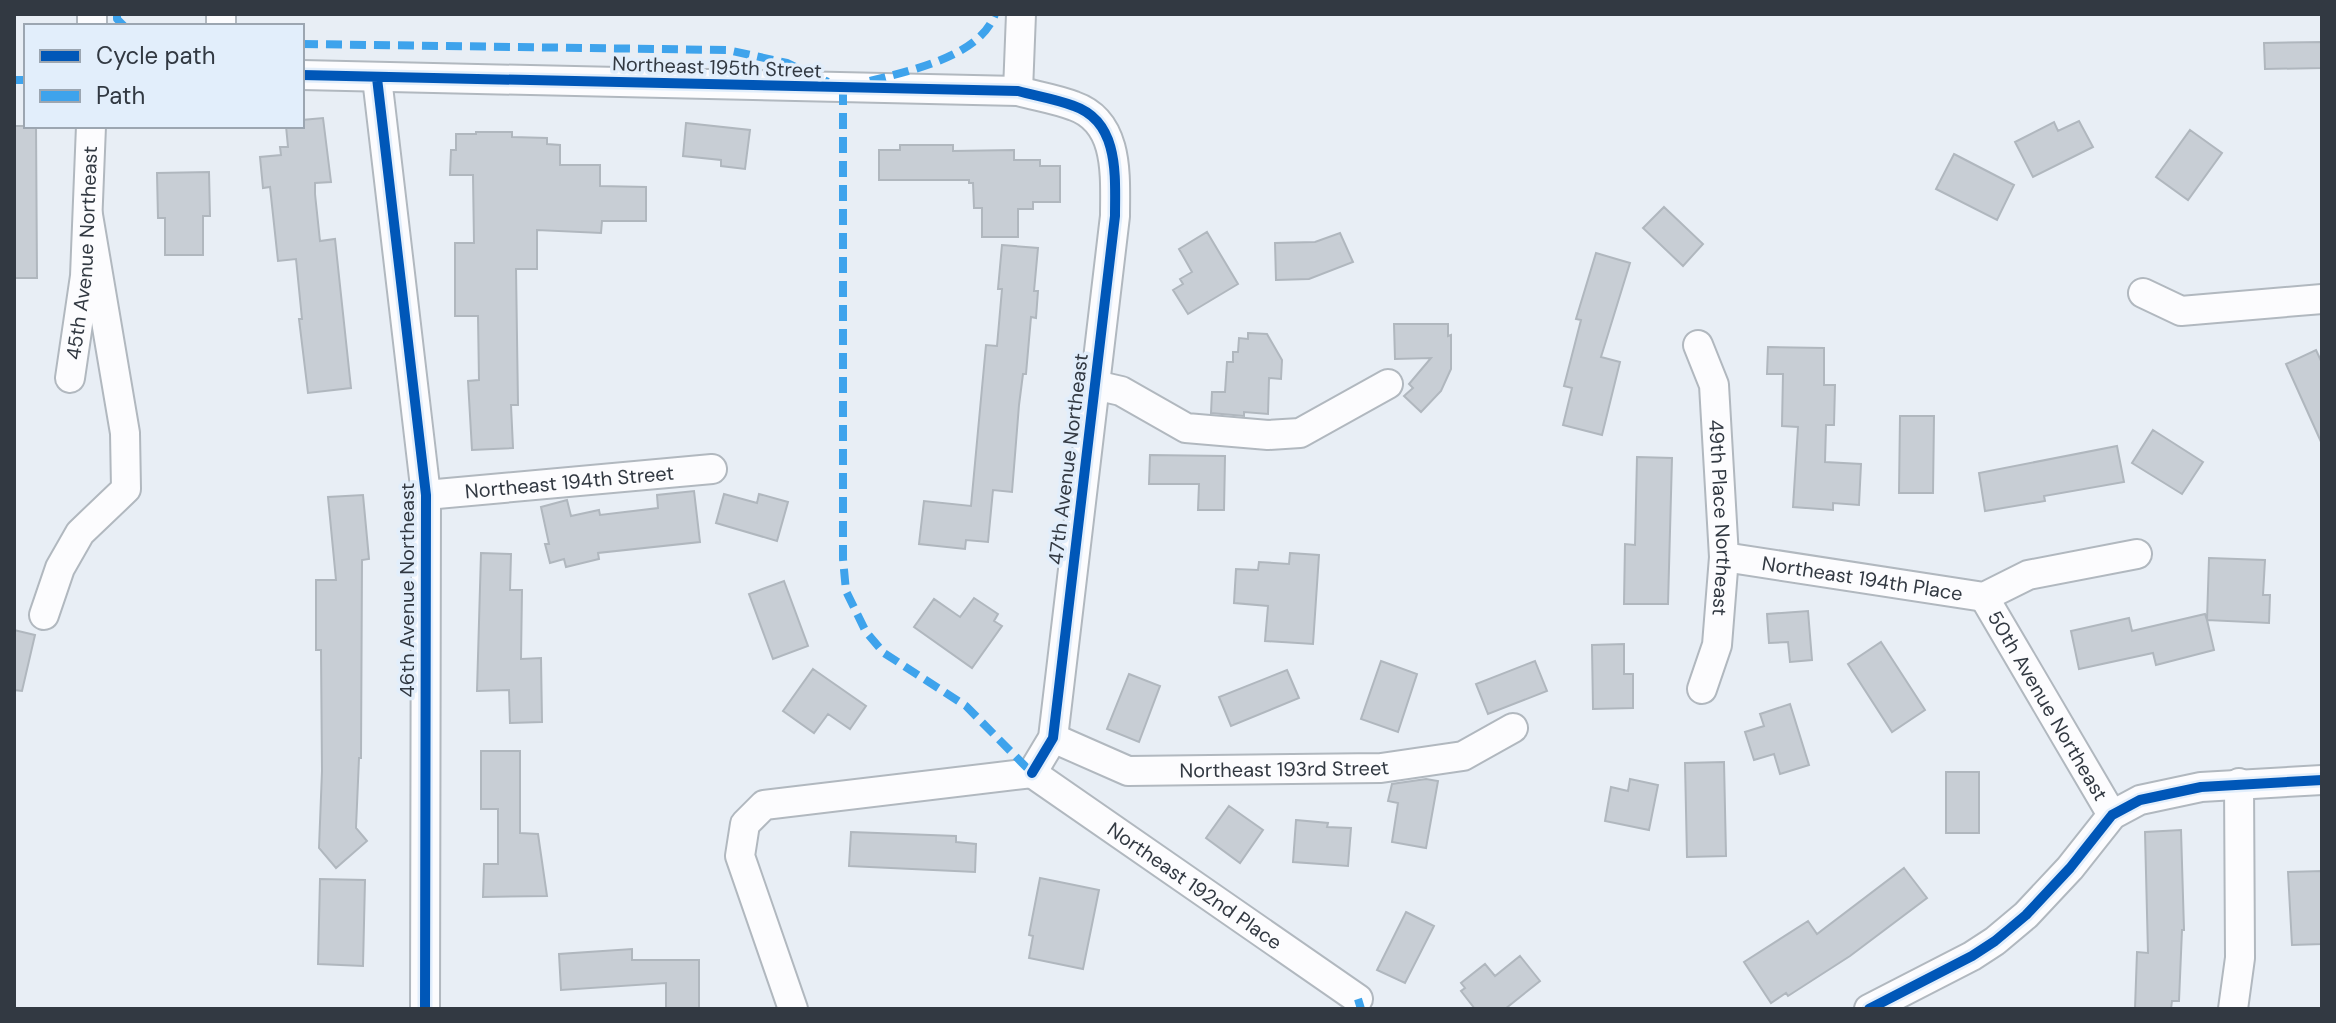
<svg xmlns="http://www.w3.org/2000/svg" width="2336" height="1023" font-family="'DM Sans',sans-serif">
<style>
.building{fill:#c8ced5;stroke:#b0b7be;stroke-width:2}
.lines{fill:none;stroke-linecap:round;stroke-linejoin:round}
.minor-casing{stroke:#b1b8bf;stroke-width:32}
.minor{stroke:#fcfcfe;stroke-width:28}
.quiet{stroke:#3ea3ec;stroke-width:8;stroke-dasharray:16 8;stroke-linecap:butt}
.cycleway-casing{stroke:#e2eefb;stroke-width:15}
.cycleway{stroke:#0057b8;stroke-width:10}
.labels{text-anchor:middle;stroke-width:7;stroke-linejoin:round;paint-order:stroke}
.street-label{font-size:20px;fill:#323942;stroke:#e2eefb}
</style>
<rect width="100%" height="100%" fill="#e8eef5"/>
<path class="building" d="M 2322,42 L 2322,68 L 2265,69 L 2264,43 Z
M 323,118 L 331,182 L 315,183 L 315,194 L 320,241 L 335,239 L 351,388 L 308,393 L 299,319 L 302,319 L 296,259 L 278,261 L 270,187 L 263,188 L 260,157 L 281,155 L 280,147 L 288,147 L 286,126 L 302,126 L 302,120 Z
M 2079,121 L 2093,147 L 2033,177 L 2015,142 L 2054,122 L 2058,131 Z
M 686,123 L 750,130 L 745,169 L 721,166 L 721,160 L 683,156 Z
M 14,126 L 36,126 L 37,278 L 14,278 Z
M 2190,130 L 2222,153 L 2188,200 L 2156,177 Z
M 476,132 L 512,132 L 512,137 L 547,138 L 547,144 L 560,145 L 560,165 L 600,165 L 600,186 L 646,187 L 646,221 L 602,221 L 601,233 L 537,230 L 537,269 L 516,269 L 518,405 L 511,405 L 513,448 L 472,450 L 468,381 L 479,380 L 478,316 L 455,316 L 455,243 L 474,243 L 473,175 L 450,175 L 451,150 L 456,150 L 456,134 L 476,134 Z
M 900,145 L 953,145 L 953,151 L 1014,150 L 1014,160 L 1040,160 L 1040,166 L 1060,166 L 1060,202 L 1033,202 L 1033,209 L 1018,209 L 1018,237 L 982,237 L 982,208 L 974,208 L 973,183 L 969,183 L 969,180 L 879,180 L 879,150 L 900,150 Z
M 1954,154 L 2014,185 L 1997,220 L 1936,189 Z
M 209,172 L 210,216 L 203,216 L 203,255 L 165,255 L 165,218 L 158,218 L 157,173 Z
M 1664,207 L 1703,244 L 1683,266 L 1643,228 Z
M 1207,232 L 1238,284 L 1188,314 L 1173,290 L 1183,284 L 1180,279 L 1192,272 L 1179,249 Z
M 1340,233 L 1353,262 L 1309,279 L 1276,280 L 1275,243 L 1315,242 Z
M 1002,245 L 1038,248 L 1034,291 L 1038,291 L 1036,318 L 1031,317 L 1026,374 L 1023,374 L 1019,405 L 1012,492 L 993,490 L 988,542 L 966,540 L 965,549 L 919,544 L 924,501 L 971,506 L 986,345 L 997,346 L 1002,289 L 998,289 Z
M 1596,253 L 1630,263 L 1601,357 L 1620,362 L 1602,435 L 1563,425 L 1572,388 L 1564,386 L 1581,320 L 1576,319 Z
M 1394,324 L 1448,324 L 1448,336 L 1451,335 L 1451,369 L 1441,391 L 1421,412 L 1404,396 L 1413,388 L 1409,384 L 1431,358 L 1395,359 Z
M 1248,333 L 1267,334 L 1282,360 L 1281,379 L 1269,378 L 1268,414 L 1244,412 L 1244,416 L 1211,413 L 1212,392 L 1225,392 L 1227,362 L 1233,362 L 1233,352 L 1238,352 L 1239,338 L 1248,339 Z
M 1768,347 L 1824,348 L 1824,385 L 1835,385 L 1834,425 L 1826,425 L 1825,462 L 1861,464 L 1859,505 L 1833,503 L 1833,510 L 1793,507 L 1798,427 L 1782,426 L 1783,374 L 1767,374 Z
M 2316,350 L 2322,363 L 2322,444 L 2286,364 Z
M 1900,416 L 1934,416 L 1933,493 L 1899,493 Z
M 2153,430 L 2203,462 L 2182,494 L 2132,463 Z
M 2117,446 L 2124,482 L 2044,496 L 2045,501 L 1985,511 L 1979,473 Z
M 1150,455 L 1225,456 L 1224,510 L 1198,510 L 1199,484 L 1149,484 Z
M 1637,457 L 1672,458 L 1668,604 L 1624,604 L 1625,544 L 1635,545 Z
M 694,491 L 700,542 L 598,553 L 599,559 L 566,567 L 564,559 L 550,563 L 545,544 L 549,544 L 541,507 L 567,500 L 571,516 L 599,510 L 600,515 L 658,508 L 657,495 Z
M 724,494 L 757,503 L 759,494 L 788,502 L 777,541 L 716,523 Z
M 363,495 L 369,559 L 362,560 L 361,758 L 359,758 L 356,828 L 367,841 L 336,868 L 319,848 L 322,771 L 321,650 L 316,650 L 316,580 L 336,580 L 328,497 Z
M 481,553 L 511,554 L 510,590 L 522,590 L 521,659 L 541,658 L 542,722 L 510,723 L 509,690 L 477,691 Z
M 1290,553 L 1319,555 L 1313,644 L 1265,641 L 1268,606 L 1234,603 L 1236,569 L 1258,570 L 1259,562 L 1289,564 Z
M 2209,558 L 2265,560 L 2263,595 L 2270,595 L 2269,623 L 2207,620 L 2214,650 L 2156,665 L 2153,653 L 2079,669 L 2071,631 L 2129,618 L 2132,631 L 2205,614 L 2207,620 Z
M 784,581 L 808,646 L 773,659 L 749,594 Z
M 974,598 L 998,614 L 994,621 L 1002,626 L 972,668 L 914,627 L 934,599 L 960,617 Z
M 1808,611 L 1812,660 L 1790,662 L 1788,642 L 1769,643 L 1767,614 Z
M 14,630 L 35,635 L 22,691 L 14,690 Z
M 1881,642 L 1925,710 L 1892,732 L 1848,664 Z
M 1624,644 L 1624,674 L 1633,674 L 1633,708 L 1593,709 L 1592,645 Z
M 1381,661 L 1417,674 L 1398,732 L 1361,719 Z
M 1535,661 L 1547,691 L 1488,714 L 1476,684 Z
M 813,669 L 866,706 L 850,729 L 828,714 L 814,733 L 783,711 Z
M 1287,670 L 1299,698 L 1231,726 L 1219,697 Z
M 1129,674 L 1160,686 L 1139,742 L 1107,729 Z
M 1790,704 L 1809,765 L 1780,774 L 1774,754 L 1754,760 L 1745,732 L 1764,726 L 1760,714 Z
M 481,751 L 520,751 L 520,833 L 538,834 L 547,896 L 483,897 L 484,864 L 498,864 L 498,809 L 481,809 Z
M 1724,762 L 1726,856 L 1687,857 L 1685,763 Z
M 1946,772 L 1979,772 L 1979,833 L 1946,833 Z
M 1426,779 L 1438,781 L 1426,848 L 1392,842 L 1398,803 L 1388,801 L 1392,784 Z
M 1630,779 L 1658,785 L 1649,830 L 1605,821 L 1611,787 L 1628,791 Z
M 1229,806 L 1263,830 L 1240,863 L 1206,838 Z
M 1296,820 L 1328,823 L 1327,827 L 1351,828 L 1348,866 L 1293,862 Z
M 2181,830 L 2184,930 L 2182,930 L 2179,1001 L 2172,1001 L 2171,1009 L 2135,1009 L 2137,952 L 2148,953 L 2145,832 Z
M 851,832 L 956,836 L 956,842 L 976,844 L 975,872 L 849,866 Z
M 1904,868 L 1927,898 L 1850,956 L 1788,996 L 1786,993 L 1771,1003 L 1744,962 L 1808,921 L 1817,934 Z
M 2322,871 L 2322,944 L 2292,945 L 2288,872 Z
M 1040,878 L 1099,890 L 1083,969 L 1029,958 L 1033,936 L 1029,935 Z
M 320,879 L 365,880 L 363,966 L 318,964 Z
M 1406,912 L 1434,926 L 1405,983 L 1377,970 Z
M 632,949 L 632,960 L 699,960 L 699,1009 L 666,1009 L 666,983 L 561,990 L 559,954 Z
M 1520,956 L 1540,981 L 1505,1009 L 1475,1009 L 1461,991 L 1465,988 L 1461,983 L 1485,964 L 1495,976 Z"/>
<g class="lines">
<g class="minor-casing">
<g id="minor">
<path d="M 92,14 L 92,26"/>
<path d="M 221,14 L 221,26"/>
<path d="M 302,75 L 1018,91 C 1036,96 1056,99 1074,106 C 1120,122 1115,177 1115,216 L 1053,738 L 1032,773"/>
<path d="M 377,78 L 426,495 L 425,1009"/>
<path d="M 1018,91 L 1021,14"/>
<path d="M 2143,293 L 2181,311 L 2322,299"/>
<path id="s1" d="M 1698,345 L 1714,385 L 1724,557 L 1717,645 L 1702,689"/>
<path id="s2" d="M 70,378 L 85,276 L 91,126"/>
<path d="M 1095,385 L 1121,391 L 1186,428 L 1268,435 L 1300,433 L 1388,384"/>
<path id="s3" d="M 426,495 L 712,469"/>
<path id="s4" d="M 1724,557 L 1984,597 L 2028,575 L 2137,554"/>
<path id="s5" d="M 1984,597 L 2112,815"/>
<path d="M 44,615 L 60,568 L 80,533 L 126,489 L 125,433 L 88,215"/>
<path id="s6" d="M 1053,738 L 1128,771 L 1381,768 L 1463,756 L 1513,728"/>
<path id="s7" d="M 1032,773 L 1358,999"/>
<path d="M 793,1009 L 740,856 L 745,824 L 764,805 L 1032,773"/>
<path d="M 1869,1009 L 1972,956 L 1995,941 L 2026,915 L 2070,868 L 2112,815 L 2140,800 L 2201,787 L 2322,780"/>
<path d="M 2233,1009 L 2240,958 L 2239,783"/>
</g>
</g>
<use href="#minor" class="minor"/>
<path class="quiet" d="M 117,14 L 117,19 L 124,26
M 302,44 L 728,50 L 787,63 L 828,82
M 14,80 L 26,80
M 870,81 C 908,71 980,57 995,14
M 843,89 L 843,559 L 846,591 L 866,632 L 884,653 L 966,706 L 1032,773
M 1358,999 L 1361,1009"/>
<g class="cycleway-casing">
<path id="cycleway" d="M 302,75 L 1018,91 C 1036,96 1056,99 1074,106 C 1120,122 1115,177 1115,216 L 1053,738 L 1032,773
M 377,78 L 426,495 L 425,1009
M 1869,1009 L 1972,956 L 1995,941 L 2026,915 L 2070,868 L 2112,815 L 2140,800 L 2201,787 L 2322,780"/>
</g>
<use href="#cycleway" class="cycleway"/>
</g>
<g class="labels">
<g class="street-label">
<text transform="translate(717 67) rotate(2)" y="7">Northeast 195th Street</text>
<text dy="7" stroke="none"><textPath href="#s2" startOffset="126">45th Avenue Northeast</textPath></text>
<text transform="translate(1068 459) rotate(-83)" y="7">47th Avenue Northeast</text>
<text dy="7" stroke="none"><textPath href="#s3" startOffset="144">Northeast 194th Street</textPath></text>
<text dy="7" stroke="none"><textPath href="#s1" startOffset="176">49th Place Northeast</textPath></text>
<text dy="7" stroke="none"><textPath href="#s4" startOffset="140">Northeast 194th Place</textPath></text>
<text transform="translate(407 590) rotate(-90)" y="7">46th Avenue Northeast</text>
<text dy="7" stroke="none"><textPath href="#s5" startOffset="126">50th Avenue Northeast</textPath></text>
<text dy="7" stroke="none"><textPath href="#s6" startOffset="238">Northeast 193rd Street</textPath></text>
<text dy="7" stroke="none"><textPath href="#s7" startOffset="198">Northeast 192nd Place</textPath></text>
</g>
</g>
<rect width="2336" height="1023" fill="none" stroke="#323942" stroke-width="32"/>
<rect x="24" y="24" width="280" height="104" fill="#e2eefb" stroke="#9ca6b1" stroke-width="2"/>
<rect x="40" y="50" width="40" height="12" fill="#0057b8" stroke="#9ca6b1" stroke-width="2"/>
<text x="96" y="64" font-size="24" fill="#323942">Cycle path</text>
<rect x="40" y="90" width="40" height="12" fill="#3ea3ec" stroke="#9ca6b1" stroke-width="2"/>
<text x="96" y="104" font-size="24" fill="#323942">Path</text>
</svg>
